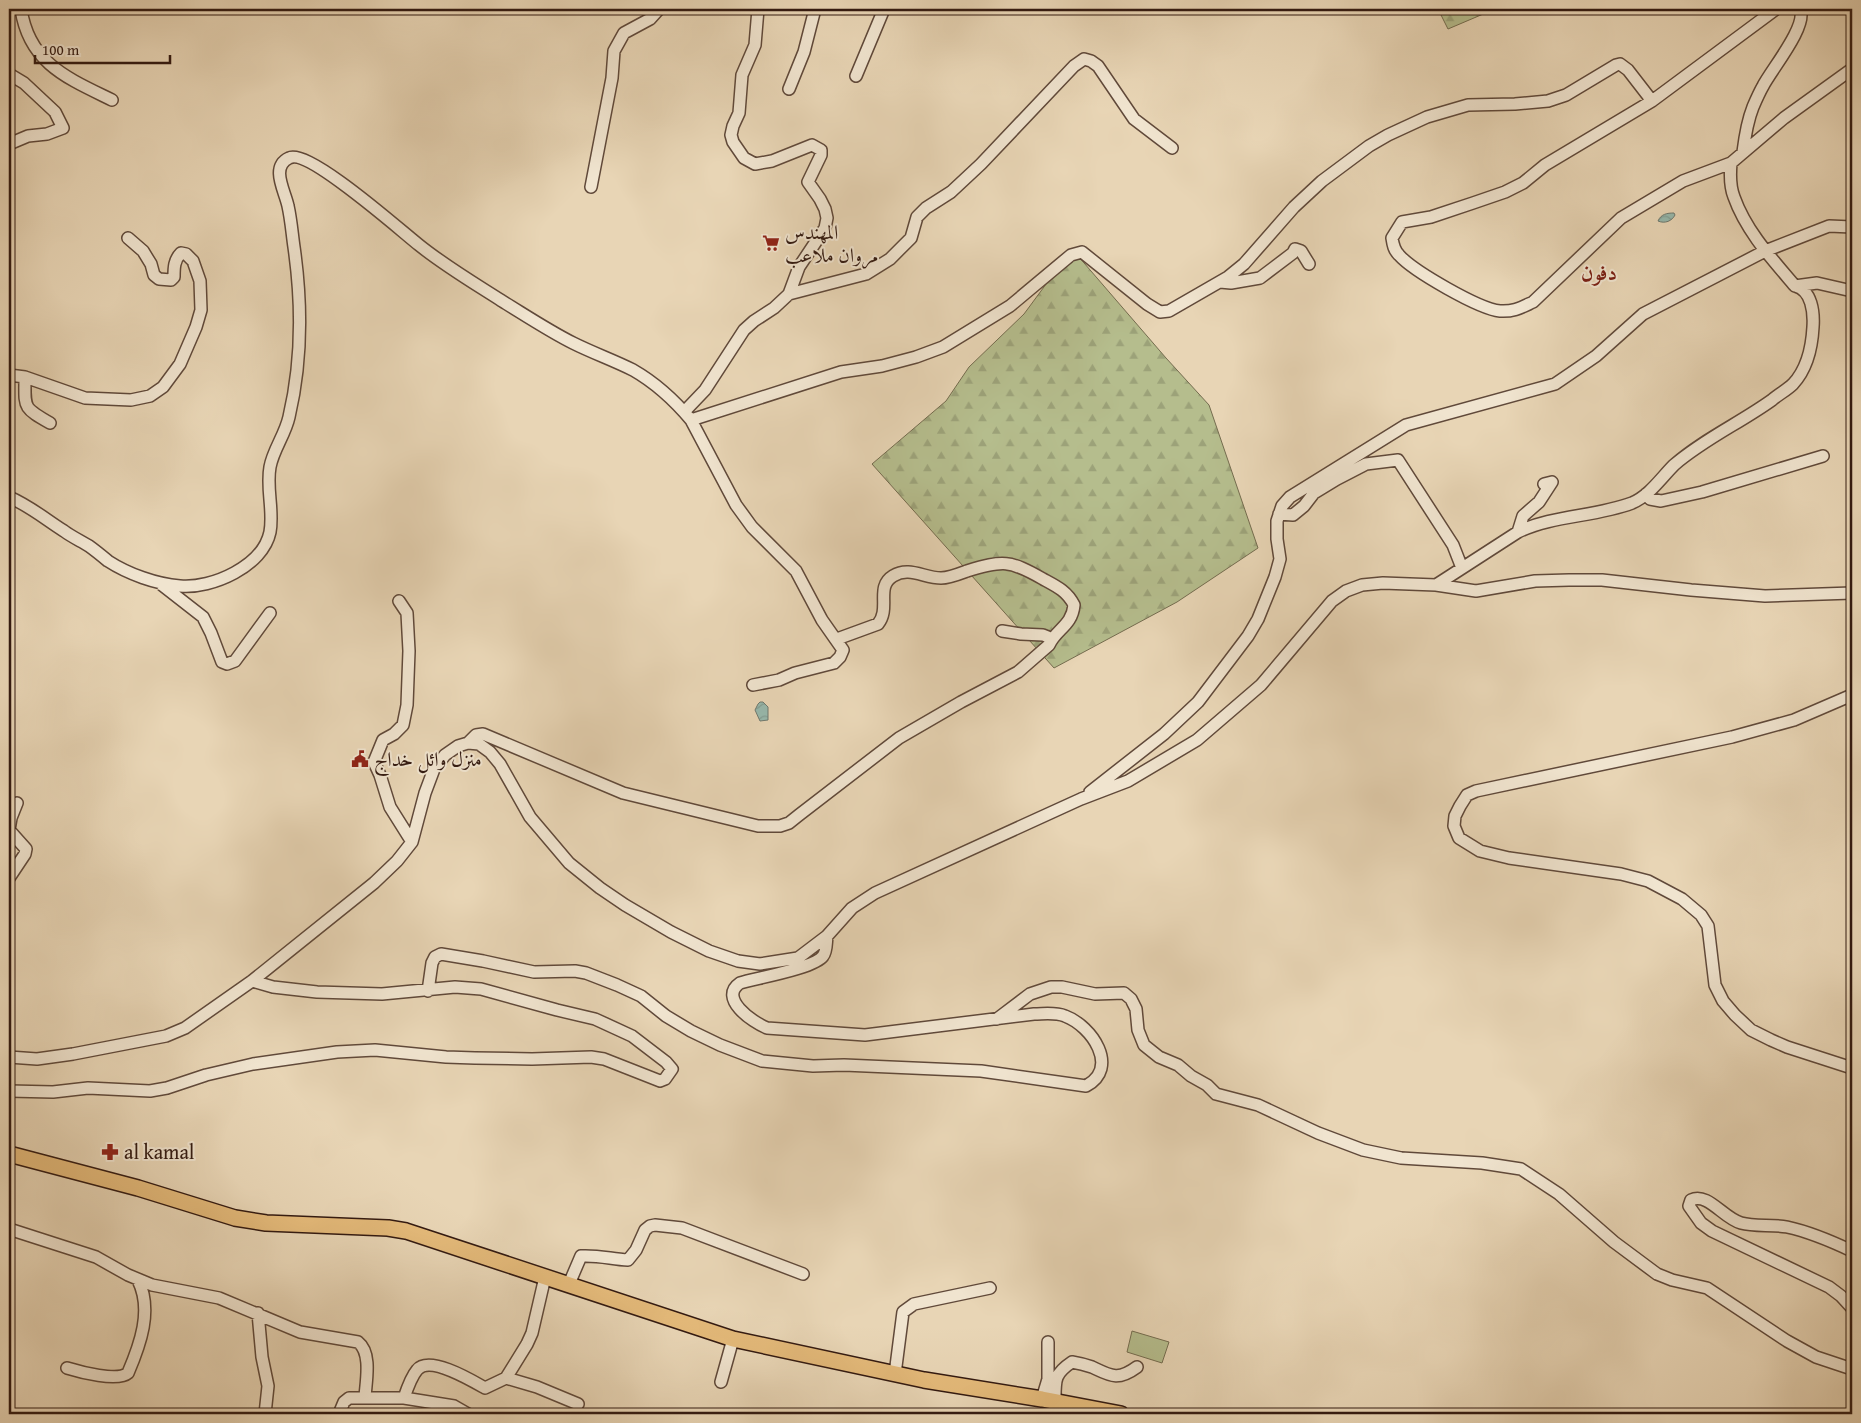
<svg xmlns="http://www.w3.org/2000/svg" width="1861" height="1423" font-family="'Gentium Book Plus',Amiri,serif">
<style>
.forest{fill:url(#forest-firs);stroke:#746c4f}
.pitch{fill:#b5bd8d;stroke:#746c4f}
.water{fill:url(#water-waves);stroke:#6f796f}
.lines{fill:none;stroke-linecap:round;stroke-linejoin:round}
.minor-casing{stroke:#60493a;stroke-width:14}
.major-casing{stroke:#331a11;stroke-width:18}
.minor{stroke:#f0e4cf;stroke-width:11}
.major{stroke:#e4ba7a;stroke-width:15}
.labels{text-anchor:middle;stroke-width:4;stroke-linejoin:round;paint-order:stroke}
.poi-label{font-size:20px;fill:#331a11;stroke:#f0e4cf;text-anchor:start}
.quarter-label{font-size:22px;font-weight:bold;fill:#7a1f14;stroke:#f0e4cf}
</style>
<defs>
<pattern id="forest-firs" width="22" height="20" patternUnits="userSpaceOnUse" patternTransform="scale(1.25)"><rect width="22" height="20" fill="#b5bd8d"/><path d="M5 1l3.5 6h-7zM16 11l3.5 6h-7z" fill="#9ca279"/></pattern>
<pattern id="water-waves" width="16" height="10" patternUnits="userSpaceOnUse" patternTransform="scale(1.25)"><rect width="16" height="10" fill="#97b9ad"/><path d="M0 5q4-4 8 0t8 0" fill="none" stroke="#839e94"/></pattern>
</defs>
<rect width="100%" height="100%" fill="#e8d5b5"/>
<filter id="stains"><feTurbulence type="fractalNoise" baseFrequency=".004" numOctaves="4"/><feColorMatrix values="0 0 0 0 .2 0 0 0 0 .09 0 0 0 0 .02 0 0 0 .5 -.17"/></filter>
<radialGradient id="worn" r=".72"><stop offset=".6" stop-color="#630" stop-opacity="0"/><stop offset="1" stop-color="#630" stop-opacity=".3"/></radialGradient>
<path class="forest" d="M 1438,9 L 1495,9 L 1448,29 Z
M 1072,249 L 1166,358 L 1209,405 L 1258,548 L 1177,602 L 1054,668 L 872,464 L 946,401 L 969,367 L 1024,314 Z"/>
<path class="pitch" d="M 1132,1331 L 1169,1342 L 1162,1363 L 1127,1352 Z"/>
<path class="water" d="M 1674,213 L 1675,215 C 1672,221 1665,224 1658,221 C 1661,214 1667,213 1674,213 Z
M 760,702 L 763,702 L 768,707 L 768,720 L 760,721 L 755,710 L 758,704 Z"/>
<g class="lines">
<g class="minor-casing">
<path id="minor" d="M 21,9 C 29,63 67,78 112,100
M 1776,9 L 1652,101 L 1545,165 L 1523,183 L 1505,192 L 1473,203 L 1431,217 L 1402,222 L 1392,238 C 1393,245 1394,250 1399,255 C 1413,271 1479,309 1500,311 C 1514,312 1522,307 1533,302 L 1621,218 L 1683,181 L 1731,163 L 1784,118 L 1852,69
M 9,74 L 24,83 L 55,112 L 63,128 L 47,134 L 28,136 L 9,144
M 856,76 L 884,9
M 789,89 L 804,52 L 815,9
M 1743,152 C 1745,136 1747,122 1753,107 C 1756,100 1759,93 1763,86 C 1771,70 1808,26 1800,9
M 591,187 L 612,78 L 614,51 L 624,33 L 650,19 L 659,9
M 1220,282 L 1231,283 L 1260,278 L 1293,253 L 1295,249 L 1301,251 L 1309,264
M 1795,286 L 1817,283 L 1852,291
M 789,294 L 866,274 L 890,259 L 911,238 L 917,217 L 926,208 L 951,192 L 981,164 L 1074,66 L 1084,59 L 1091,61 L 1098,66 L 1134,119 L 1172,148
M 9,375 L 25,377 L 85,398 L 131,400 L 150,396 L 163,387 L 180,364 L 196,327 L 201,310 L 200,281 L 193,261 L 186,254 L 181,253 C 174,260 174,268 174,277 L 171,280 L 159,279 L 154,275 L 151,264 L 143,251 L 128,238
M 25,377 C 25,408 22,407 50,423
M 684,412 L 705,390 L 744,330 L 754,321 L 774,308 L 789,294 L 799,267 L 825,228 L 827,218 L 825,209 L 820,199 L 808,182 L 821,155 L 821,150 L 812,145 L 772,161 L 755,164 L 744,158 L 733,142 L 731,135 L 733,126 L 739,113 L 742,75 L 755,45 L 758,9
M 691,420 L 841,372 L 882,366 L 916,357 L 943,347 L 1010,306 L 1071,255 L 1082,252 L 1147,304 L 1160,312 L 1169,311 L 1228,277 L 1244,264 L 1294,207 L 1322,181 L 1369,146 L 1388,135 L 1427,117 L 1468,105 L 1515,104 L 1548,101 L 1566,95 L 1616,65 L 1620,64 L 1628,70 L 1652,101
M 1646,494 L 1650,499 L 1661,501 L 1702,492 L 1823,456
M 9,497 C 30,506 45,519 64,531 C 72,537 81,541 89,546 C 96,551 102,556 108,561 C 128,574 156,584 180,586 C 212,589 263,566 270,532 C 274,511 266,488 270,467 C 273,450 285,435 289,417 C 302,362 302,303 294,247 C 292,233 291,219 288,206 C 285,191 270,167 289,158 C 308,148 400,230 419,245 C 445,266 474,283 502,301 C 525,315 549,331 573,343 C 593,353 613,360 633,370 C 654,382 675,401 691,420 L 736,505 L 752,527 L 796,571 L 822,620 L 843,650 L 840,657 L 834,663 L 795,673 L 779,680 L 753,685
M 1279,514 L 1293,515 L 1304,506 L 1314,493 L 1337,479 L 1366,464 L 1398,460 L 1453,545 L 1462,568
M 1518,532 L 1523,516 L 1539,502 L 1552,482 L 1544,484
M 162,585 L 203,617 L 211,633 L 222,662 L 227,664 L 235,661 L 270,613
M 1436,585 L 1518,532 C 1553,515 1595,517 1632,503 C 1649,496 1661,478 1674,465 C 1704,439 1740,423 1772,400 C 1779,394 1787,390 1793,384 C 1807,369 1812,346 1813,327 C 1814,313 1812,290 1795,286 C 1772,259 1746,231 1734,197 C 1730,187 1730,174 1731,163
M 399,601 L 407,613 L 409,651 L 407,705 L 403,725 L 394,734 L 383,740 L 374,762 L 380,775 L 390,807 L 412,842
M 1002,631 L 1021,634 L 1043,635 L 1048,637 L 1051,640
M 1852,695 L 1794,720 L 1732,737 L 1476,791 L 1467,795 L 1460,806 L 1455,816 L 1454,826 L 1459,838 L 1480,851 L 1509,858 L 1621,874 L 1648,881 L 1682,899 L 1701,915 L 1708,926 L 1715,985 L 1723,1001 L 1735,1015 L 1751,1030 L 1771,1040 L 1787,1047 L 1852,1068
M 468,743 L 476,735 L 483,734 L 623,793 L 758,826 L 780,826 L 789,823 L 799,815 L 899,738 L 961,702 L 1018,672 L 1049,645 C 1056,629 1072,626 1074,605 C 1067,591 1056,586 1043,579 C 1010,560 1003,560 967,571 C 959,574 949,578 941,578 C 924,578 909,566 893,576 C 875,587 891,608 878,624 L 837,639
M 1090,792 L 1164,734 L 1198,702 L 1248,636 L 1258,619 L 1275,577 L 1280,559 L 1277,539 L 1277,521 L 1282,506 L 1290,497 L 1406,425 L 1555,384 L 1596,356 L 1643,314 L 1765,251 L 1829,226 L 1852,227
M 9,878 L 25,854 L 26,849 L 9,830 L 11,818 L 17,803
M 428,991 L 432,963 L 435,957 L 441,954 L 483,961 L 534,972 L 575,971 L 586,973 L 617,985 L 641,996 L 666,1016 L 691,1031 L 720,1045 L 762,1061 L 813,1066 L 844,1065 L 981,1071 L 1086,1086 C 1120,1068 1092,1026 1065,1016 C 1055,1012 1044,1014 1034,1014 L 865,1035 L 767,1028 C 752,1022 718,998 740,983 C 757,978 815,968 823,956 C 827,951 826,943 827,936
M 997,1019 L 1030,994 L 1051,987 L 1062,987 L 1095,994 L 1124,993 L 1131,999 L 1136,1009 L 1138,1030 L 1144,1045 L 1159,1057 L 1178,1065 L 1191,1076 L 1207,1085 L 1216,1094 L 1258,1105 L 1318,1133 L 1363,1150 L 1401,1158 L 1482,1163 L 1521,1169 L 1559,1194 L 1614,1242 L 1657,1274 L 1672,1280 L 1707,1288 L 1787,1341 L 1816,1357 L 1852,1369
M 9,1057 L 37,1059 L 73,1054 L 166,1036 L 185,1028 L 252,981 L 374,883 L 397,861 L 412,842 L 425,793 L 434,769 L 445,755 L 458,746 L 468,743 L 479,744 L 490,752 L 500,764 L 530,817 L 569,863 L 600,888 L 625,905 L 671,932 L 709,951 L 738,961 L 760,964 L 798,958 L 827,936 L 852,908 L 875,893 L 1081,799 L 1128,781 L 1197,740 L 1261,685 L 1332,601 L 1346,591 L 1362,585 L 1383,583 L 1436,585 L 1476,591 L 1535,581 L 1569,580 L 1602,580 L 1691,590 L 1765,596 L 1852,593
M 9,1091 L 53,1092 L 88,1088 L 150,1091 L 167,1088 L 206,1075 L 253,1064 L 337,1052 L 375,1050 L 446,1057 L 475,1058 L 532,1059 L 591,1057 L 604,1059 L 660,1081 L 665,1079 L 672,1069 L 666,1062 L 632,1036 L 595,1019 L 557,1010 L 481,989 L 455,987 L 382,994 L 317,992 L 273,987 L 252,981
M 9,1229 L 96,1257 L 128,1275 L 152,1285 L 219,1298 L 300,1332 L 358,1342 C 372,1353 366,1381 365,1397
M 1852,1251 C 1831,1241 1810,1232 1787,1227 C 1772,1224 1755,1227 1741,1223 C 1723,1218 1708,1192 1691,1200 L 1689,1206 L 1701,1223 L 1712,1231 L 1829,1287 L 1841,1296 L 1852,1308
M 569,1284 L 581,1256 C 599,1255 611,1259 628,1260 L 636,1250 L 645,1230 L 650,1226 L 655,1225 L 682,1228 L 803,1274
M 258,1313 L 262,1357 L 268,1386 L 265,1414
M 67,1368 C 80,1372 118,1382 128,1373 C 140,1345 153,1310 138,1280
M 895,1374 L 903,1312 L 914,1304 L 990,1288
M 506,1378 L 537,1387 L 578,1404
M 721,1382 L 733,1339
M 404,1398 L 454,1406 L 468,1414
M 1042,1399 L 1048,1379 L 1048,1342
M 1055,1401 C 1055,1380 1054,1374 1072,1362 C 1078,1363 1086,1365 1092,1367 C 1111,1376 1118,1381 1137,1367
M 339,1414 L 344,1402 L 349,1398 L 404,1398 C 407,1389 411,1377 417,1370 C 429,1355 471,1380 485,1388 L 506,1378 L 527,1344 L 532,1333 L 545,1277"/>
</g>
<g class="major-casing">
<path id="major" d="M 9,1154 L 138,1188 L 235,1218 L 266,1223 L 388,1228 L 406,1231 L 733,1339 L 924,1380 L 1042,1399 L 1121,1414"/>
</g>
<use href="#minor" class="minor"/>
<use href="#major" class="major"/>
</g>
<defs>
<g id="supermarket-bare" transform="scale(1.35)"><path d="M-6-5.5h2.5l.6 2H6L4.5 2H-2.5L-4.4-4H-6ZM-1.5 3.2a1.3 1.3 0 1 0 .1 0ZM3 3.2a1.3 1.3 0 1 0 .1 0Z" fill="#8f2418" stroke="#f0e4cf" stroke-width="2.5" paint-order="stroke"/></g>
<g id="civic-bare" transform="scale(1.35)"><path d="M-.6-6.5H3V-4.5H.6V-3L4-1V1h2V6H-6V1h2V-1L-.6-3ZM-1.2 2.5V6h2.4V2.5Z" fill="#8f2418" stroke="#f0e4cf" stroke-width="2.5" paint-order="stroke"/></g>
<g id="pharmacy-bare" transform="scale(1.35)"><path d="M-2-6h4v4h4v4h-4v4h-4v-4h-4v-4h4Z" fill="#8f2418" stroke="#f0e4cf" stroke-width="2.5" paint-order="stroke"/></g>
</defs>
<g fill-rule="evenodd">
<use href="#supermarket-bare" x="771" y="243"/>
<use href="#civic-bare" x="360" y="759"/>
<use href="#pharmacy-bare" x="110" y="1152"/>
</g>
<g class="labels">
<g class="poi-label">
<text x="785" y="239">المهندس<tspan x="785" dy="23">مروان ملاعب</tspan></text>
<text x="374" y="766">منزل وائل خداج</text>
<text x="124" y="1159">al kamal</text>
</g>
<g class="quarter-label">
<text x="1599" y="280">دفون</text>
</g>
</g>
<rect width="1861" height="1423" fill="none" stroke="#e8d5b5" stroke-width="30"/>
<rect x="10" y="10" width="1841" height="1403" fill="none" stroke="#331a11" stroke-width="2.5"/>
<rect x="15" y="15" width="1831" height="1393" fill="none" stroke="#331a11"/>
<path d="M35 55v8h135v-8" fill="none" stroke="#331a11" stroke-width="2.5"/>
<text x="42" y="55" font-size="15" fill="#331a11" stroke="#f0e4cf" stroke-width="4" paint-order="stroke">100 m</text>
<rect width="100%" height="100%" filter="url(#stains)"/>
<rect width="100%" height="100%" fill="url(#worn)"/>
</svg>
